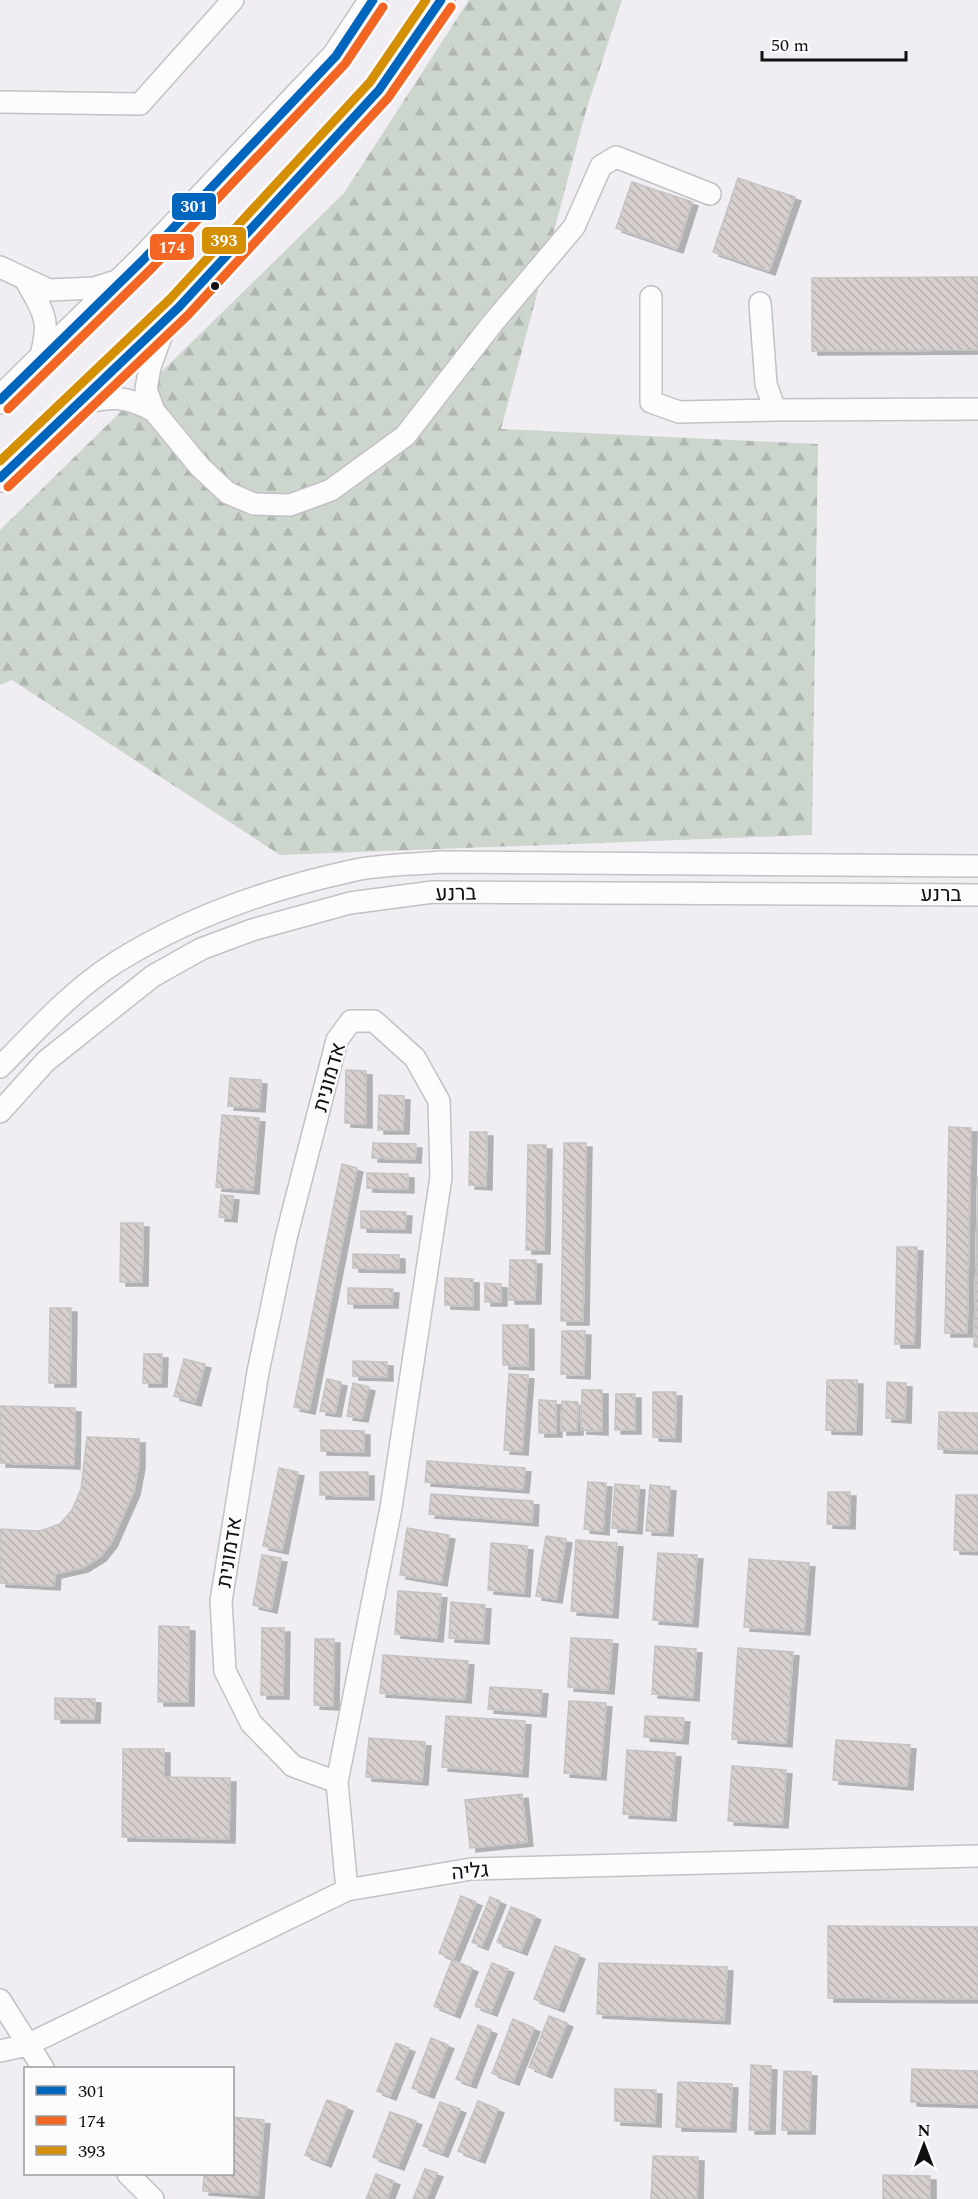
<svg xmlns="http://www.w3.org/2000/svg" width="978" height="2199" font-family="Spectral,Heebo,serif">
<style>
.forest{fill:url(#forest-firs)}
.building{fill:url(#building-back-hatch);stroke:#c5c3c4;stroke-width:1.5;filter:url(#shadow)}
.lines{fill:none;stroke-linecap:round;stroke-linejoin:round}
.minor-casing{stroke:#c3c1c5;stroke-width:24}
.major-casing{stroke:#c3c1c5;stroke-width:30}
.minor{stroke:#fdfcfd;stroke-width:21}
.major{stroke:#fdfcfd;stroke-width:27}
.bus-1-casing{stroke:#fcfbfe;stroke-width:14}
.bus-2-casing{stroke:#fcfbfe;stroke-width:14}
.bus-3-casing{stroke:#fcfbfe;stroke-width:14}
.bus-1{stroke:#0065bd;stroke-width:9}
.bus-2{stroke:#f26522;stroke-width:9}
.bus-3{stroke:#d48f02;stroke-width:9}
.bus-dot{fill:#0f0e10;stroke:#fcfbfe;stroke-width:2}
.labels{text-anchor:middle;stroke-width:5;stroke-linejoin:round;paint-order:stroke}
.street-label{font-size:21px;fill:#0f0e10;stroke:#fcfbfe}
.line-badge{stroke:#fcfbfe;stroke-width:2}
.badge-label{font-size:16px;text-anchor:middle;font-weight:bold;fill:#fff}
</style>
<defs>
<pattern id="forest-firs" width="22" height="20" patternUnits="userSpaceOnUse" patternTransform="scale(1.5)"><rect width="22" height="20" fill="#ccd6cd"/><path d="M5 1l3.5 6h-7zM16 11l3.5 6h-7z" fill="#aeb6af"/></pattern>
<pattern id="building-back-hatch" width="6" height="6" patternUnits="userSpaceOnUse" patternTransform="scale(1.5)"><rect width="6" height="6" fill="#d7d0ce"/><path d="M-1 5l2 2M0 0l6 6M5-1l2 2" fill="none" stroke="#b7b1b0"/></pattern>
<filter id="shadow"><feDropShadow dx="6" dy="4" stdDeviation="0" flood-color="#0004"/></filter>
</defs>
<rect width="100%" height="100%" fill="#f0eef3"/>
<path class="forest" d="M 469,0 L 622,0 L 586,111 L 501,429 L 818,444 L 812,835 L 280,855 L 12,680 L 0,685 L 0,530 L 344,193 Z"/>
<path class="building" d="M 738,178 L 795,197 L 769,271 L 713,252 Z
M 632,182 L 692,202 L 677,249 L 616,228 Z
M 978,277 L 978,350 L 812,351 L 812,278 Z
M 346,1070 L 366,1071 L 366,1124 L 345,1123 Z
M 230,1078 L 261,1080 L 259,1108 L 228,1106 Z
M 379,1095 L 404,1096 L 403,1130 L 378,1130 Z
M 222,1115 L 259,1118 L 253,1190 L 216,1187 Z
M 949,1127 L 971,1128 L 967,1333 L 945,1333 Z
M 470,1132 L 487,1132 L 486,1186 L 469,1185 Z
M 373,1143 L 416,1144 L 415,1159 L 372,1158 Z
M 564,1143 L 586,1143 L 583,1321 L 561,1321 Z
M 528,1145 L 546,1145 L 544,1250 L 526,1250 Z
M 342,1164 L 357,1168 L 309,1410 L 294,1407 Z
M 367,1173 L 408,1174 L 408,1189 L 367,1188 Z
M 978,1176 L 978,1347 L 974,1347 Z
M 221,1195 L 233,1196 L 231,1218 L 219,1217 Z
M 361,1211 L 406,1212 L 405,1229 L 361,1228 Z
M 121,1223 L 143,1223 L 142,1282 L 120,1282 Z
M 897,1247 L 917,1247 L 914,1344 L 895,1344 Z
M 353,1254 L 399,1255 L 399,1269 L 353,1268 Z
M 510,1260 L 536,1260 L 535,1300 L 509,1300 Z
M 445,1278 L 473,1279 L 473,1306 L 445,1305 Z
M 485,1283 L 501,1284 L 501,1302 L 485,1302 Z
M 348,1288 L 393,1289 L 392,1304 L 348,1304 Z
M 50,1308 L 71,1308 L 70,1383 L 49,1383 Z
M 503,1325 L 528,1325 L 528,1366 L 503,1365 Z
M 562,1331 L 585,1331 L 584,1375 L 561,1374 Z
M 144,1354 L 162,1354 L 161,1383 L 143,1383 Z
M 184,1359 L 205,1364 L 195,1402 L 174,1396 Z
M 353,1361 L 387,1362 L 387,1377 L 353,1376 Z
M 509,1374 L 528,1375 L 522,1451 L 504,1450 Z
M 327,1379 L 341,1382 L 335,1413 L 320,1411 Z
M 827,1380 L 857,1380 L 856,1431 L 826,1430 Z
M 887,1382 L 906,1383 L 905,1419 L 886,1418 Z
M 353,1383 L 369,1387 L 362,1418 L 347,1416 Z
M 582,1390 L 602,1390 L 602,1431 L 581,1430 Z
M 653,1392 L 676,1392 L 675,1438 L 653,1437 Z
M 616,1394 L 635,1394 L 635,1430 L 615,1430 Z
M 539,1400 L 556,1401 L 556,1433 L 539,1433 Z
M 562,1401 L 578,1402 L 577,1431 L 561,1431 Z
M 0,1406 L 75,1408 L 74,1465 L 0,1463 Z
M 939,1412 L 978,1413 L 978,1450 L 938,1449 Z
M 321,1430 L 364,1431 L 364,1452 L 321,1451 Z
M 87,1437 L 139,1439 L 139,1464 L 134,1491 L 111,1543 L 100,1557 L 82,1568 L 55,1574 L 54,1586 L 0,1583 L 0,1529 L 40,1531 L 60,1524 L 72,1510 L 81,1489 Z
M 427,1461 L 525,1468 L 523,1489 L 425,1482 Z
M 279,1468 L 298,1472 L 282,1550 L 263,1546 Z
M 320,1472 L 368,1472 L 368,1496 L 320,1495 Z
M 588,1482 L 606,1483 L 603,1531 L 584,1529 Z
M 615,1484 L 639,1486 L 636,1530 L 612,1528 Z
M 650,1485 L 670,1487 L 667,1532 L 646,1531 Z
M 828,1492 L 850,1492 L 849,1525 L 827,1524 Z
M 431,1494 L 533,1501 L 532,1522 L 429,1514 Z
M 956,1495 L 978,1495 L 978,1551 L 954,1550 Z
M 407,1528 L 449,1535 L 441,1582 L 400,1575 Z
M 546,1536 L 566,1539 L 556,1599 L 536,1596 Z
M 576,1540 L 617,1543 L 612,1614 L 571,1611 Z
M 491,1543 L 527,1546 L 524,1593 L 488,1590 Z
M 658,1553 L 697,1555 L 692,1623 L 653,1620 Z
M 262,1555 L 281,1558 L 271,1609 L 253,1605 Z
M 749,1559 L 809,1563 L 804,1631 L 744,1627 Z
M 398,1591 L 441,1594 L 437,1638 L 395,1634 Z
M 451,1602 L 485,1605 L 483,1640 L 449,1638 Z
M 159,1626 L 189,1627 L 188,1702 L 158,1702 Z
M 262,1628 L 284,1628 L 283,1695 L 261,1695 Z
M 571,1638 L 612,1640 L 608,1690 L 568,1687 Z
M 315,1639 L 334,1639 L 333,1706 L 314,1705 Z
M 655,1646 L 696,1649 L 693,1697 L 652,1694 Z
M 738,1648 L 793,1652 L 786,1743 L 732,1739 Z
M 383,1655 L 468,1661 L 465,1699 L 380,1693 Z
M 490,1687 L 542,1690 L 540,1713 L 488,1709 Z
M 55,1698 L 95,1699 L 94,1719 L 55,1719 Z
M 569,1701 L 606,1703 L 600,1776 L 564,1773 Z
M 446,1716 L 525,1721 L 522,1773 L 442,1767 Z
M 645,1716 L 684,1718 L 682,1740 L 644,1737 Z
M 369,1738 L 425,1742 L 422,1781 L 366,1777 Z
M 836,1740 L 910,1745 L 907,1786 L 833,1780 Z
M 123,1749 L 164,1749 L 164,1777 L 230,1778 L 229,1839 L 122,1837 Z
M 627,1750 L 675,1753 L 670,1817 L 623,1814 Z
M 732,1766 L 786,1770 L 782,1824 L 728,1821 Z
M 522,1794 L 527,1842 L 470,1848 L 465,1800 Z
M 461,1896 L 476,1902 L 453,1959 L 439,1953 Z
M 490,1897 L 500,1901 L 482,1946 L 472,1942 Z
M 511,1907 L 535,1916 L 521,1951 L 497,1942 Z
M 828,1926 L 978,1927 L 978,1999 L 828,1998 Z
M 555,1946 L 579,1955 L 558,2008 L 534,1999 Z
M 452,1960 L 472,1968 L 454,2014 L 434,2006 Z
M 492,1963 L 508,1969 L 491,2012 L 475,2006 Z
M 599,1963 L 727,1967 L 724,2020 L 597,2014 Z
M 549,2016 L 567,2023 L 546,2074 L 529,2067 Z
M 513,2019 L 534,2028 L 513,2081 L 492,2073 Z
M 478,2025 L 491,2030 L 470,2084 L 456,2079 Z
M 431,2038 L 448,2045 L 428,2094 L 412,2088 Z
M 396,2043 L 409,2048 L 390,2096 L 377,2091 Z
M 751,2065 L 771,2066 L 769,2130 L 749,2130 Z
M 912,2069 L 978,2071 L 978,2104 L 911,2102 Z
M 784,2071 L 811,2072 L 809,2130 L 782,2130 Z
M 678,2082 L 732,2084 L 730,2128 L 676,2127 Z
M 615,2089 L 656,2090 L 655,2123 L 615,2121 Z
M 327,2100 L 347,2107 L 325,2163 L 305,2155 Z
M 478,2101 L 498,2109 L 479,2159 L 458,2151 Z
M 440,2102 L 460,2109 L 442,2153 L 423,2146 Z
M 390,2112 L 416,2121 L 398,2166 L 373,2157 Z
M 232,2117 L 264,2120 L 258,2195 L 203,2191 L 204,2174 L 232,2174 Z
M 653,2156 L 698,2157 L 697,2199 L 651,2199 Z
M 425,2169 L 437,2173 L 426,2199 L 413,2199 Z
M 376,2174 L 394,2181 L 387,2199 L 366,2199 Z
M 883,2175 L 930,2176 L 930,2199 L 883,2199 Z"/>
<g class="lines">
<g class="minor-casing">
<path id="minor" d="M 0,102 L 140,104 L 233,0
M 0,267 L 49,290 L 94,288 L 123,279
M 26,281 C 46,316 51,322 39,362
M 651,297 L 651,402 L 679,412 L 775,410
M 760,303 L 766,384 L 775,410 L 978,409
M 167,320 L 150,367 L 146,389 L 154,411 L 200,467 L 228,493 L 254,504 L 290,505 L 331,490 L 405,436 L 492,324 L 574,227 L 601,166 L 616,157 L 710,194
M 77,404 C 110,397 123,394 154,411
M 0,1067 C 36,1031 71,991 115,963 C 186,918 269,889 351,871 C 380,864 412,865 441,862 L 978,866
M 0,1112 L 46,1061 L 153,976 L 201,949 L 252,930 L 350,903 L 433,892 L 978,895
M 337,1782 L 293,1766 L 251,1723 L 225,1671 L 221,1601 L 258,1372 L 286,1238 L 337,1040 L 351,1021 L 374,1021 L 415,1058 L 439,1101 L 441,1177 L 391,1508 L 337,1782 L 347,1890
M 0,2000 L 43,2068
M 0,2051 L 27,2045 L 347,1890 L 471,1869 L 978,1856
M 128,2174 L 153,2199"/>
</g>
<g class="major-casing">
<path id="major" d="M 0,400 L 143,260 L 336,56 L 373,0
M 0,478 L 179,307 L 379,90 L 441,0"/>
</g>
<use href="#minor" class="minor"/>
<use href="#major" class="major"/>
<g class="bus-1-casing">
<path id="bus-1" d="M 0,400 L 143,260 L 336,56 L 373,0
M 0,478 L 179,307 L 379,90 L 441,0"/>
</g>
<g class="bus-2-casing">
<path id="bus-2" d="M 8,409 L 152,268 L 345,64 L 383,7
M 8,487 L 188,315 L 388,98 L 451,7"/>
</g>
<g class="bus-3-casing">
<path id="bus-3" d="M 0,461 L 170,299 L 370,82 L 426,0"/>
</g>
<use href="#bus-1" class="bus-1"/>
<use href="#bus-2" class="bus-2"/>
<use href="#bus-3" class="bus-3"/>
</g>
<circle class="bus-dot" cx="215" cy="286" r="5"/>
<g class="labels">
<g class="street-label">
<text transform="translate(456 893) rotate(-1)" y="7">ברנע</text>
<text x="941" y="901">ברנע</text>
<text transform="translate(329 1077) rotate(-74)" y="7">אדמונית</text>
<text transform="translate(229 1552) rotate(-81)" y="7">אדמונית</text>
<text transform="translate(470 1871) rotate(-5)" y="7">גליה</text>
</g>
</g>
<g class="line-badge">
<rect x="171" y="192" width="46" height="29" rx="6" fill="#0065bd"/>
<rect x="201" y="226" width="46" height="29" rx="6" fill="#d48f02"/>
<rect x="149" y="233" width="46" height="28" rx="6" fill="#f26522"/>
</g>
<g class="badge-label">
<text x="194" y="212">301</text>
<text x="224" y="246">393</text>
<text x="172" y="253">174</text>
</g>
<rect x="24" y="2067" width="210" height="108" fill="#fcfbfe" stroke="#9d9c9f" stroke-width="1.5"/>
<rect x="36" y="2086" width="30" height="9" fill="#0065bd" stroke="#9d9c9f" stroke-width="1.5"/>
<text x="78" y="2097" font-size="18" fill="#0f0e10">301</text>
<rect x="36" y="2116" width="30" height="9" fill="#f26522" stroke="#9d9c9f" stroke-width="1.5"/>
<text x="78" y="2127" font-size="18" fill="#0f0e10">174</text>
<rect x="36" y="2146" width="30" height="9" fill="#d48f02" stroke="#9d9c9f" stroke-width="1.5"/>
<text x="78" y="2157" font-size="18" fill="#0f0e10">393</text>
<g transform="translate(924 2145)" stroke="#fcfbfe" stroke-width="4.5" paint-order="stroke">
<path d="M0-4.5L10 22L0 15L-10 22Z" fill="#0f0e10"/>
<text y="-9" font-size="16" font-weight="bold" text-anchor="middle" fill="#0f0e10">N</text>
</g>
<path d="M762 51v9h144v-9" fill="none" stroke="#0f0e10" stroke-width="3"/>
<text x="771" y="51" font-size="18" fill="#0f0e10" stroke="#fcfbfe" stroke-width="4.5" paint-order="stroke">50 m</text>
</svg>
